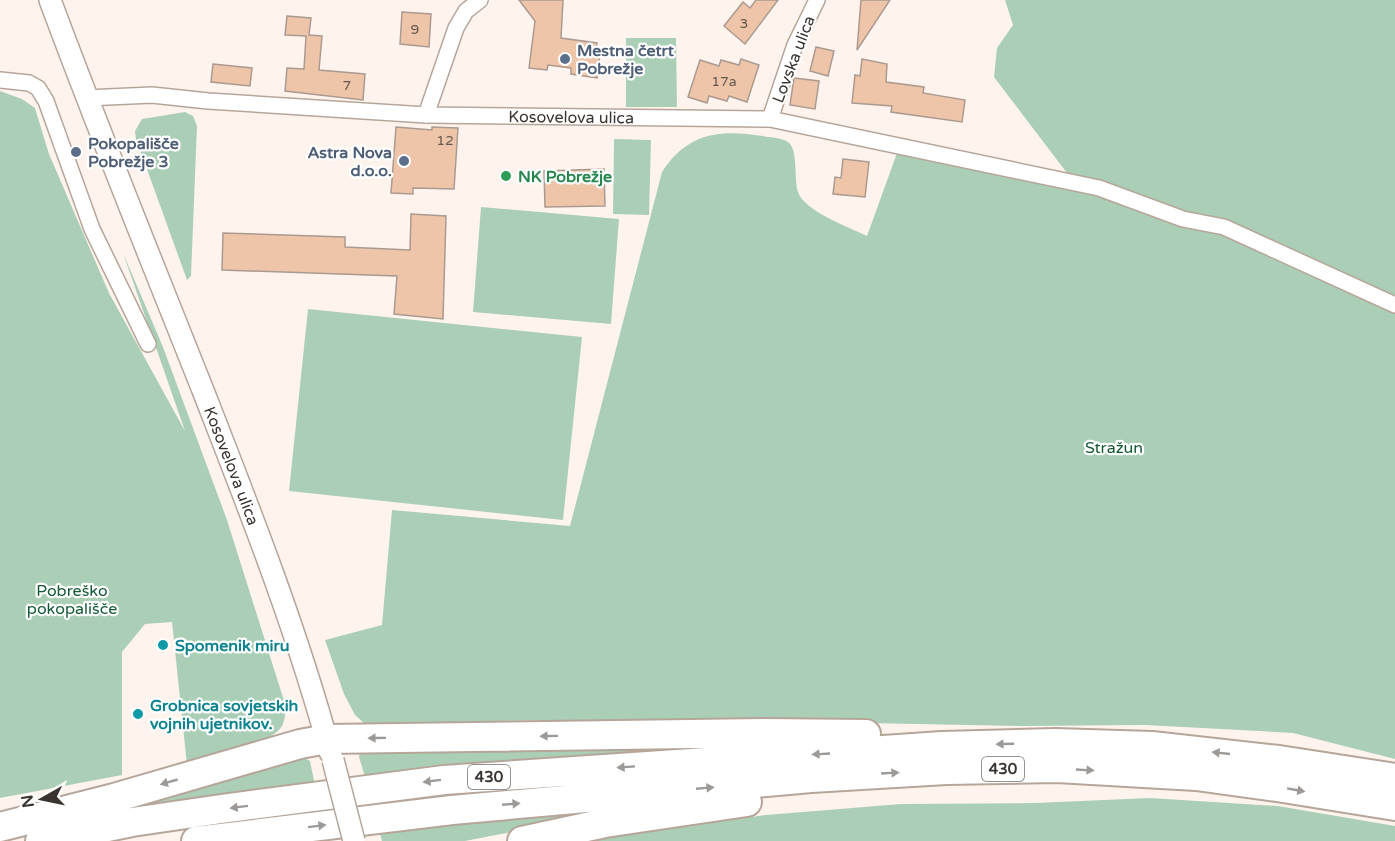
<svg xmlns="http://www.w3.org/2000/svg" width="1395" height="841" font-family="'Varela Round',sans-serif">
<style>
.green{fill:#aacfb6}
.building{fill:#efc5aa;stroke:#ab9a90;stroke-width:1.5}
.lines{fill:none;stroke-linecap:round;stroke-linejoin:round}
.street-casing{stroke:#b6a69a;stroke-width:18}
.secondary-casing{stroke:#b6a69a;stroke-width:24}
.highway-casing{stroke:#b6a69a;stroke-width:32}
.street{stroke:#fff;stroke-width:15}
.secondary{stroke:#fff;stroke-width:21}
.highway{stroke:#fff;stroke-width:28}
.secondary-bridge-casing{stroke:#b6a69a;stroke-width:24;stroke-linecap:butt}
.secondary-bridge{stroke:#fff;stroke-width:21}
.oneway{fill:#9c9997}
.service-dot{fill:#5c6f8a;stroke:#fff;stroke-width:2}
.leisure-dot{fill:#2e9e5b;stroke:#fff;stroke-width:2}
.culture-dot{fill:#0f9aa8;stroke:#fff;stroke-width:2}
.labels{text-anchor:middle;stroke-width:4.5;stroke-linejoin:round;paint-order:stroke}
.number-label{font-size:14px;fill:#67584e}
.shield{fill:#fff;stroke:#75706d;stroke-width:1.5}
.shield-label{font-size:15px;font-weight:bold;fill:#3a332f}
.service-label{font-size:16px;font-weight:bold;fill:#4e5e75;stroke:#fff;text-anchor:start}
.street-label{font-size:16px;fill:#3a332f;stroke:#fff}
.leisure-label{font-size:16px;font-weight:bold;fill:#27864d;stroke:#fff;text-anchor:start}
.park-label{font-size:16px;fill:#135935;stroke:#fff}
.culture-label{font-size:16px;font-weight:bold;fill:#0d838f;stroke:#fff;text-anchor:start}
</style>
<rect width="100%" height="100%" fill="#fff4ed"/>
<path class="green" d="M 1005,0 L 1395,0 L 1395,759 L 1293,733 L 1145,725 L 1021,726 L 814,722 L 543,720 L 365,724 L 355,715 L 344,694 L 325,640 L 382,625 L 392,510 L 570,526 L 662,172 C 687,133 719,129 763,136 C 770,138 783,137 789,143 C 798,150 794,181 798,192 C 804,211 849,227 867,236 L 897,153 L 925,151 L 1067,173 L 994,77 L 997,48 L 1013,25 Z
M 626,38 L 676,38 L 677,107 L 626,107 Z
M 0,91 L 22,99 L 35,108 L 49,154 L 109,293 L 185,431 L 123,253 L 163,347 L 227,520 L 286,707 C 285,713 285,721 282,726 C 271,745 209,758 187,765 L 172,622 L 145,624 L 122,652 L 122,775 L 0,798 Z
M 185,112 L 193,116 L 197,126 L 191,276 L 187,280 L 136,139 L 135,131 L 142,119 Z
M 614,139 L 651,140 L 649,215 L 613,214 Z
M 481,207 L 619,219 L 611,324 L 473,312 Z
M 308,309 L 582,337 L 563,520 L 289,491 Z
M 847,740 L 365,777 L 359,757 L 360,752 Z
M 298,755 L 310,761 L 315,785 L 15,834 Z
M 686,798 L 465,841 L 382,841 L 378,827 Z
M 1150,798 L 1278,806 L 1395,826 L 1395,841 L 593,841 L 615,836 L 766,815 L 901,804 L 1035,803 Z"/>
<path class="building" d="M 519,0 L 563,0 L 561,38 L 597,43 L 596,53 L 600,53 L 597,78 L 571,74 L 571,68 L 548,65 L 547,70 L 529,68 L 535,21 Z
M 756,0 L 778,0 L 745,44 L 724,26 L 743,2 L 750,8 Z
M 861,0 L 890,0 L 857,50 Z
M 402,12 L 431,14 L 429,47 L 400,44 Z
M 287,16 L 311,18 L 309,35 L 322,36 L 319,70 L 365,74 L 363,100 L 285,91 L 287,68 L 304,69 L 306,36 L 285,35 Z
M 816,47 L 834,51 L 828,76 L 810,71 Z
M 741,59 L 759,65 L 747,102 L 729,96 L 727,101 L 709,96 L 707,103 L 688,97 L 700,60 L 719,66 L 721,60 L 739,65 Z
M 862,59 L 887,64 L 886,82 L 924,87 L 923,93 L 965,100 L 962,122 L 891,112 L 892,106 L 852,103 L 855,75 L 860,76 Z
M 213,64 L 252,68 L 250,86 L 211,82 Z
M 794,78 L 819,81 L 815,109 L 790,105 Z
M 396,127 L 432,130 L 432,127 L 458,128 L 454,189 L 413,188 L 413,194 L 391,193 Z
M 843,159 L 869,162 L 865,197 L 833,194 L 835,177 L 841,178 Z
M 604,169 L 605,206 L 545,207 L 544,171 Z
M 411,214 L 446,216 L 443,319 L 394,314 L 397,276 L 222,270 L 223,233 L 345,237 L 345,247 L 410,250 Z"/>
<g class="lines">
<g class="street-casing">
<g id="street">
<path d="M 0,80 L 29,83 L 38,88 L 46,101 L 92,229 L 148,344"/>
<path id="s1" d="M 86,98 L 152,95 L 208,101 L 426,115 L 770,119 L 1099,188 L 1183,219 L 1224,227 L 1395,305"/>
<path d="M 426,115 L 456,28 L 466,11 L 480,0"/>
<path d="M 770,119 L 795,45 L 817,0"/>
</g>
</g>
<g class="secondary-casing">
<g id="secondary">
<path id="s2" d="M 50,0 C 99,132 152,262 204,393 C 250,511 297,630 330,752"/>
</g>
</g>
<g class="highway-casing">
<path id="highway" d="M 0,827 L 114,798 L 300,744 L 327,739 L 763,733 L 866,734
M 40,841 L 132,822 L 221,809 L 444,780 L 942,746 L 1055,743 L 1152,746 L 1279,760 L 1395,778
M 196,841 L 452,810 L 811,778 L 946,770 L 1057,768 L 1196,776 L 1277,787 L 1395,806
M 522,841 L 605,823 L 747,802"/>
</g>
<use href="#street" class="street"/>
<use href="#secondary" class="secondary"/>
<use href="#highway" class="highway"/>
<g class="secondary-bridge-casing">
<path id="secondary-bridge" d="M 333,760 L 354,841"/>
</g>
<use href="#secondary-bridge" class="secondary-bridge"/>
</g>
<defs><path id="oneway-solid" d="M-6-.8H1V-3.2L6.5 0L1 3.2V.8H-6Z" transform="scale(1.5)"/></defs>
<g class="oneway">
<use href="#oneway-solid" transform="translate(549 736) rotate(179)"/>
<use href="#oneway-solid" transform="translate(377 738) rotate(179)"/>
<use href="#oneway-solid" transform="translate(1005 744) rotate(178)"/>
<use href="#oneway-solid" transform="translate(1221 753) rotate(-174)"/>
<use href="#oneway-solid" transform="translate(821 754) rotate(177)"/>
<use href="#oneway-solid" transform="translate(626 767) rotate(176)"/>
<use href="#oneway-solid" transform="translate(1085 770) rotate(3)"/>
<use href="#oneway-solid" transform="translate(890 773) rotate(-3)"/>
<use href="#oneway-solid" transform="translate(432 781) rotate(173)"/>
<use href="#oneway-solid" transform="translate(169 782) rotate(164)"/>
<use href="#oneway-solid" transform="translate(705 788) rotate(-5)"/>
<use href="#oneway-solid" transform="translate(1296 790) rotate(10)"/>
<use href="#oneway-solid" transform="translate(511 804) rotate(-5)"/>
<use href="#oneway-solid" transform="translate(239 807) rotate(173)"/>
<use href="#oneway-solid" transform="translate(317 826) rotate(-7)"/>
</g>
<g class="service-dot">
<circle cx="565" cy="59" r="6"/>
<circle cx="76" cy="152" r="6"/>
<circle cx="404" cy="161" r="6"/>
</g>
<circle class="leisure-dot" cx="506" cy="176" r="6"/>
<g class="culture-dot">
<circle cx="163" cy="645" r="6"/>
<circle cx="138" cy="714" r="6"/>
</g>
<g class="labels">
<g class="number-label">
<text x="744" y="28">3</text>
<text x="415" y="34">9</text>
<text x="724" y="86">17a</text>
<text x="347" y="90">7</text>
<text x="445" y="145">12</text>
</g>
<g class="shield">
<rect x="982" y="757" width="42" height="24" rx="4.5"/>
<rect x="468" y="765" width="42" height="24" rx="4.5"/>
</g>
<g class="shield-label">
<text x="1003" y="774">430</text>
<text x="489" y="782">430</text>
</g>
<g class="service-label">
<text x="577" y="56">Mestna četrt<tspan x="577" dy="18">Pobrežje</tspan></text>
<text x="88" y="149">Pokopališče<tspan x="88" dy="18">Pobrežje 3</tspan></text>
<text x="392" y="158" text-anchor="end">Astra Nova<tspan x="392" dy="18">d.o.o.</tspan></text>
</g>
<g class="street-label">
<text transform="translate(793 59) rotate(-69)" y="6">Lovska ulica</text>
<text dy="6" stroke="none"><textPath href="#s1" startOffset="486">Kosovelova ulica</textPath></text>
<text dy="6" stroke="none"><textPath href="#s2" startOffset="500">Kosovelova ulica</textPath></text>
</g>
<g class="leisure-label">
<text x="518" y="182">NK Pobrežje</text>
</g>
<g class="park-label">
<text x="1114" y="453">Stražun</text>
<text x="72" y="596">Pobreško<tspan x="72" dy="18">pokopališče</tspan></text>
</g>
<g class="culture-label">
<text x="175" y="651">Spomenik miru</text>
<text x="150" y="711">Grobnica sovjetskih<tspan x="150" dy="18">vojnih ujetnikov.</tspan></text>
</g>
</g>
<g transform="translate(42 799) rotate(261)" stroke="#ffffff" stroke-width="4.5" paint-order="stroke">
<path d="M0-4.5L10 22L0 15L-10 22Z" fill="#3a332f"/>
<text y="-9" font-size="16" font-weight="bold" text-anchor="middle" fill="#3a332f">N</text>
</g>
</svg>
